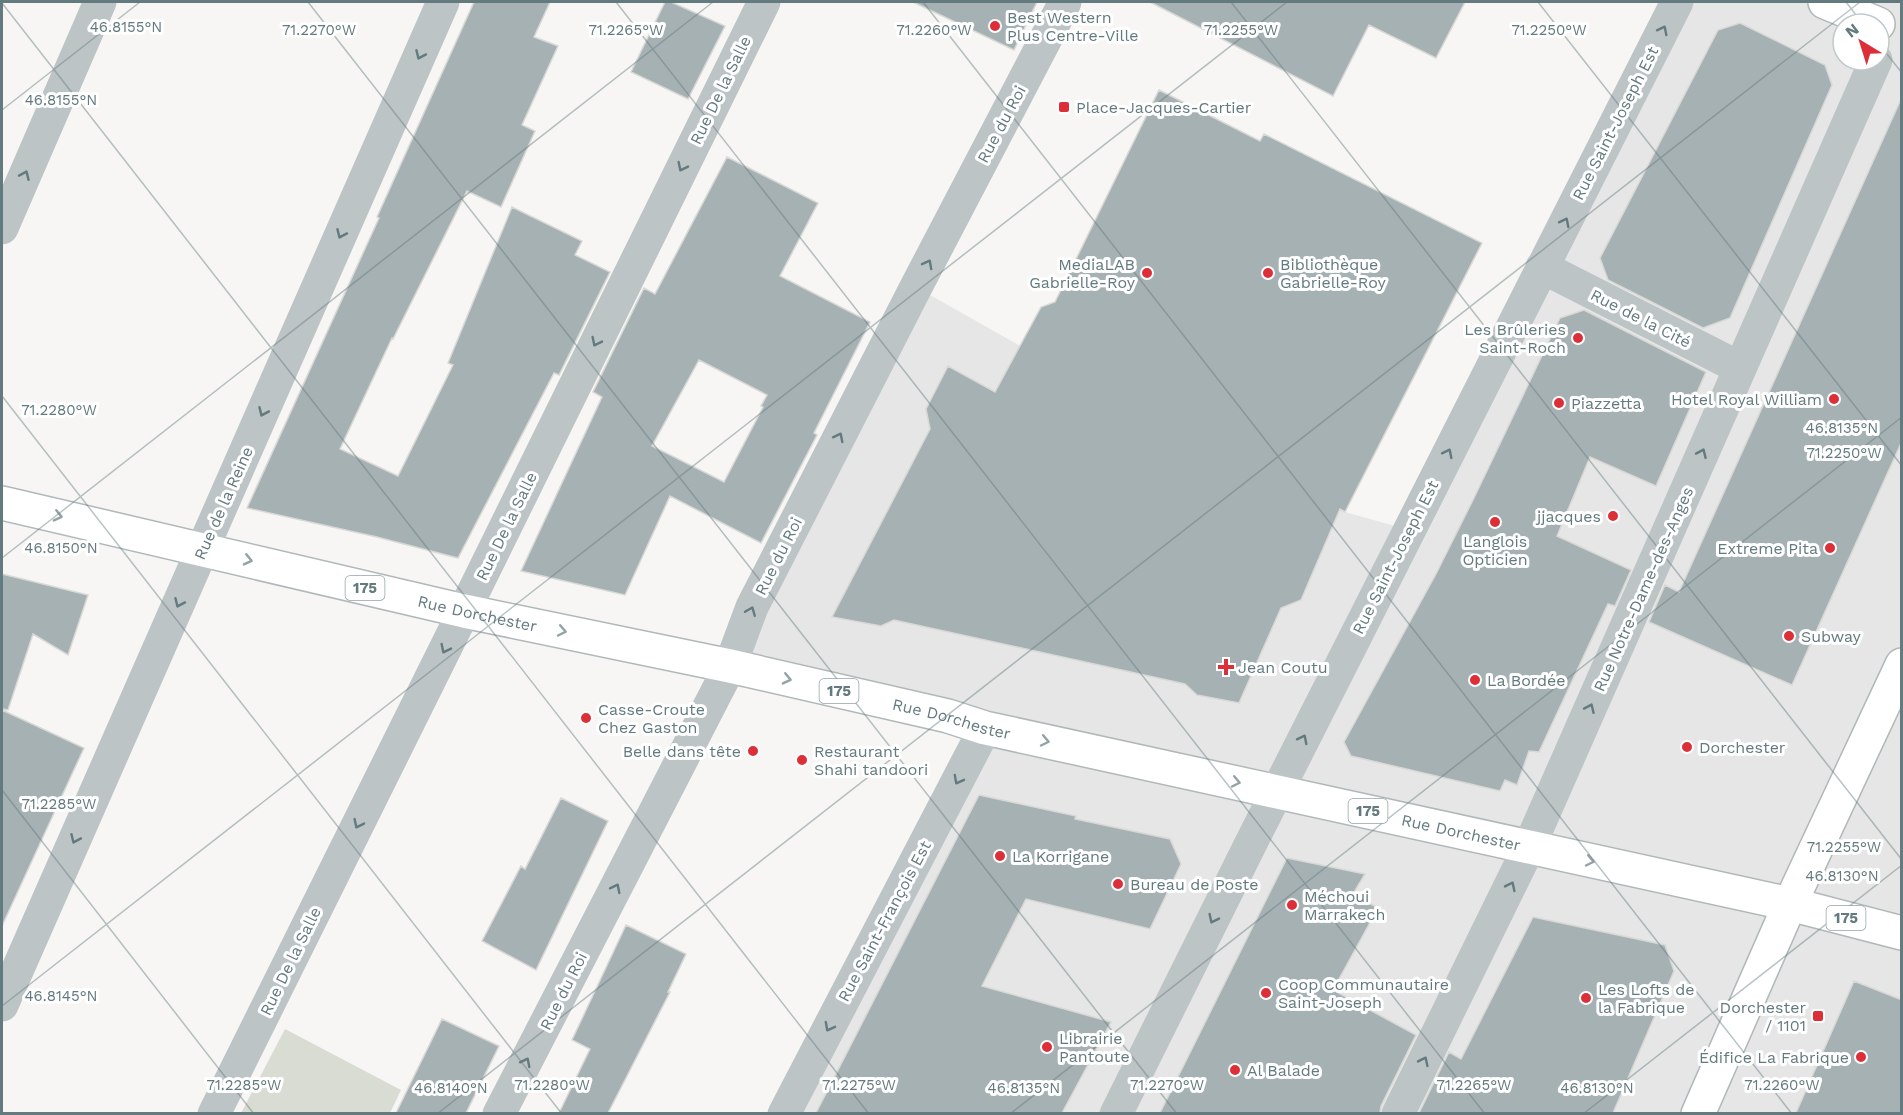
<svg xmlns="http://www.w3.org/2000/svg" width="1903" height="1115" font-family="'Work Sans',sans-serif">
<style>
.built{fill:#e5e6e5;fill-rule:evenodd}
.green{fill:#d8dcd3}
.building{fill:#a5b1b3;stroke:#d8d8d6;stroke-width:1.5;fill-rule:evenodd}
.lines{fill:none;stroke-linecap:round;stroke-linejoin:round}
.primary-casing{stroke:#b1b8ba;stroke-width:36}
.minor{stroke:#bdc4c6;stroke-width:33}
.primary{stroke:#fff;stroke-width:33}
.oneway{stroke:#637a7e}
.oneway2{stroke:#92a2a5}
.ticks{fill:none;stroke:#637a7e;stroke-width:1.5;stroke-opacity:0.45}
.poi-dot{fill:#dc2f37;stroke:#fff;stroke-width:2}
.labels{text-anchor:middle;stroke-width:6;stroke-linejoin:round;paint-order:stroke}
.shield{fill:#fff;stroke:#92a2a5;stroke-width:1.5}
.shield-label{font-size:15px;font-weight:bold;fill:#637a7e}
.poi-label{font-size:16px;fill:#637a7e;stroke:#fff;text-anchor:start}
.street-label{font-size:16px;fill:#637a7e;stroke:#fff}
.ticks-label{font-size:15px;text-anchor:middle;fill:#637a7e;stroke:#fff;stroke-width:6;stroke-linejoin:round;paint-order:stroke}
</style>
<rect width="100%" height="100%" fill="#f7f6f4"/>
<path class="built" d="M 1676,2 L 1901,2 L 1901,1113 L 784,1113 L 985,728 L 730,666 L 916,287 L 1020,346 L 1345,512 L 1409,530 ZM 1843,24 L 1879,24 L 1879,60 L 1843,60 Z"/>
<path class="green" d="M 285,1029 L 401,1090 L 390,1113 L 241,1113 Z"/>
<path class="building" d="M 474,2 L 550,2 L 534,37 L 558,46 L 522,125 L 535,131 L 501,207 L 467,191 L 393,339 L 392,338 L 340,449 L 398,476 L 453,365 L 448,363 L 512,207 L 582,241 L 575,255 L 610,272 L 559,375 L 554,373 L 458,558 L 377,537 L 247,508 L 379,218 L 377,217 Z
M 665,2 L 671,2 L 725,26 L 688,99 L 631,72 Z
M 913,2 L 1037,2 L 1014,50 Z
M 1150,2 L 1465,2 L 1436,58 L 1369,25 L 1333,96 Z
M 1740,23 L 1825,65 L 1832,85 L 1730,318 L 1703,328 L 1608,280 L 1600,258 L 1718,30 Z
M 1159,90 L 1260,141 L 1264,134 L 1482,243 L 1345,512 L 1340,509 L 1301,600 L 1281,608 L 1239,703 L 1197,695 L 1185,684 L 894,620 L 881,626 L 832,617 L 930,429 L 926,409 L 948,366 L 995,392 L 1041,307 L 1055,302 Z
M 1902,97 L 1902,441 L 1792,685 L 1649,622 L 1665,585 L 1679,592 Z
M 727,157 L 818,203 L 780,276 L 870,322 L 814,433 L 817,435 L 761,543 L 670,496 L 625,595 L 521,571 L 602,397 L 593,392 L 644,288 L 655,294 ZM 699,360 L 767,395 L 761,406 L 763,407 L 724,482 L 652,446 Z
M 1584,310 L 1706,372 L 1656,486 L 1590,457 L 1557,536 L 1631,570 L 1615,606 L 1608,604 L 1539,752 L 1529,751 L 1517,785 L 1505,780 L 1500,791 L 1351,756 L 1344,742 L 1436,574 L 1474,498 L 1560,318 Z
M 2,574 L 88,595 L 68,655 L 33,634 L 8,710 L 2,709 Z
M 2,710 L 84,748 L 2,926 Z
M 979,795 L 1076,816 L 1075,819 L 1170,839 L 1181,864 L 1150,929 L 1026,899 L 982,986 L 1111,1022 L 1062,1113 L 816,1113 Z
M 561,798 L 608,821 L 536,970 L 482,941 L 521,866 L 525,869 Z
M 1287,858 L 1365,874 L 1353,894 L 1378,908 L 1333,990 L 1416,1035 L 1381,1106 L 1380,1113 L 1160,1113 Z
M 1533,917 L 1665,945 L 1674,971 L 1613,1113 L 1419,1113 L 1449,1052 L 1461,1059 Z
M 626,925 L 686,954 L 668,992 L 670,992 L 608,1113 L 559,1113 L 590,1049 L 572,1040 Z
M 1854,981 L 1902,1000 L 1902,1113 L 1796,1113 Z
M 442,1019 L 499,1046 L 466,1113 L 396,1113 Z"/>
<g class="lines">
<g class="primary-casing">
<g id="primary">
<path d="M 1825,2 L 1878,24"/>
<path id="s1" d="M 2,503 L 464,611 L 730,666 L 948,716 L 985,728 L 1790,904 L 1902,933"/>
<path d="M 1698,1114 L 1790,904 L 1902,665"/>
</g>
</g>
<path class="minor" d="M 2,228 L 100,2
M 1542,267 L 1740,368
M 2,1005 L 443,2
M 214,1114 L 464,611 L 764,2
M 499,1114 L 730,666 L 752,607 L 916,287 L 1065,2
M 784,1114 L 985,728
M 1116,1114 L 1253,839 L 1677,2
M 1398,1114 L 1529,847 L 1876,60"/>
<use href="#primary" class="primary"/>
</g>
<defs><path id="oneway-chevron" d="M-2-3.5L2.5 0L-2 3.5" fill="none" stroke-width="1.6" stroke-linecap="round" stroke-linejoin="round" transform="scale(1.5)"/></defs>
<g class="oneway">
<use href="#oneway-chevron" transform="translate(1663 30) rotate(-63)"/>
<use href="#oneway-chevron" transform="translate(420 55) rotate(114)"/>
<use href="#oneway-chevron" transform="translate(682 167) rotate(116)"/>
<use href="#oneway-chevron" transform="translate(25 175) rotate(-66)"/>
<use href="#oneway-chevron" transform="translate(1565 222) rotate(-63)"/>
<use href="#oneway-chevron" transform="translate(341 234) rotate(114)"/>
<use href="#oneway-chevron" transform="translate(928 264) rotate(-62)"/>
<use href="#oneway-chevron" transform="translate(596 342) rotate(116)"/>
<use href="#oneway-chevron" transform="translate(263 412) rotate(114)"/>
<use href="#oneway-chevron" transform="translate(839 437) rotate(-63)"/>
<use href="#oneway-chevron" transform="translate(1448 453) rotate(-63)"/>
<use href="#oneway-chevron" transform="translate(1702 453) rotate(-66)"/>
<use href="#oneway-chevron" transform="translate(179 603) rotate(114)"/>
<use href="#oneway-chevron" transform="translate(751 611) rotate(-68)"/>
<use href="#oneway-chevron" transform="translate(445 649) rotate(116)"/>
<use href="#oneway-chevron" transform="translate(1590 708) rotate(-66)"/>
<use href="#oneway-chevron" transform="translate(1303 739) rotate(-63)"/>
<use href="#oneway-chevron" transform="translate(958 780) rotate(118)"/>
<use href="#oneway-chevron" transform="translate(358 824) rotate(116)"/>
<use href="#oneway-chevron" transform="translate(75 839) rotate(114)"/>
<use href="#oneway-chevron" transform="translate(1511 886) rotate(-64)"/>
<use href="#oneway-chevron" transform="translate(616 888) rotate(-63)"/>
<use href="#oneway-chevron" transform="translate(1213 919) rotate(116)"/>
<use href="#oneway-chevron" transform="translate(829 1027) rotate(118)"/>
<use href="#oneway-chevron" transform="translate(1424 1061) rotate(-64)"/>
<use href="#oneway-chevron" transform="translate(526 1062) rotate(-63)"/>
</g>
<g class="oneway2">
<use href="#oneway-chevron" transform="translate(58 516) rotate(13)"/>
<use href="#oneway-chevron" transform="translate(248 560) rotate(13)"/>
<use href="#oneway-chevron" transform="translate(562 631) rotate(12)"/>
<use href="#oneway-chevron" transform="translate(787 679) rotate(13)"/>
<use href="#oneway-chevron" transform="translate(1045 741) rotate(12)"/>
<use href="#oneway-chevron" transform="translate(1236 782) rotate(12)"/>
<use href="#oneway-chevron" transform="translate(1590 861) rotate(12)"/>
</g>
<path class="ticks" d="M 308,2 L 1177,1114M 616,2 L 1485,1114M 923,2 L 1792,1114M 1231,2 L 1902,860M 1538,2 L 1902,466M 1846,2 L 1863,24M 2,3 L 869,1114M 1879,44 L 1902,73M 2,110 L 140,2M 2,396 L 562,1114M 2,558 L 713,2M 2,790 L 254,1114M 2,1006 L 1287,2M 437,1114 L 1860,2M 1010,1114 L 1902,417M 1583,1114 L 1902,865"/>
<g class="poi-dot">
<circle cx="995" cy="26" r="6"/>
<rect x="1058" y="101" width="12" height="12" rx="3"/>
<circle cx="1147" cy="273" r="6"/>
<circle cx="1268" cy="273" r="6"/>
<circle cx="1578" cy="338" r="6"/>
<circle cx="1834" cy="399" r="6"/>
<circle cx="1559" cy="403" r="6"/>
<circle cx="1613" cy="516" r="6"/>
<circle cx="1495" cy="522" r="6"/>
<circle cx="1830" cy="548" r="6"/>
<circle cx="1789" cy="636" r="6"/>
<path d="M1223 658h6v6h6v6h-6v6h-6v-6h-6v-6h6z"/>
<circle cx="1475" cy="680" r="6"/>
<circle cx="586" cy="718" r="6"/>
<circle cx="1687" cy="747" r="6"/>
<circle cx="753" cy="751" r="6"/>
<circle cx="802" cy="760" r="6"/>
<circle cx="1000" cy="856" r="6"/>
<circle cx="1118" cy="884" r="6"/>
<circle cx="1292" cy="905" r="6"/>
<circle cx="1266" cy="993" r="6"/>
<circle cx="1586" cy="998" r="6"/>
<rect x="1812" y="1010" width="12" height="12" rx="3"/>
<circle cx="1047" cy="1047" r="6"/>
<circle cx="1861" cy="1057" r="6"/>
<circle cx="1235" cy="1070" r="6"/>
</g>
<g class="labels">
<g class="shield">
<rect x="345.5" y="576" width="39" height="24" rx="4.5"/>
<rect x="819.5" y="679" width="39" height="24" rx="4.5"/>
<rect x="1348.5" y="799" width="39" height="24" rx="4.5"/>
<rect x="1826.5" y="906" width="39" height="24" rx="4.5"/>
</g>
<g class="shield-label">
<text x="365" y="593">175</text>
<text x="839" y="696">175</text>
<text x="1368" y="816">175</text>
<text x="1846" y="923">175</text>
</g>
<g class="poi-label">
<text x="1007" y="23">Best Western<tspan x="1007" dy="18">Plus Centre-Ville</tspan></text>
<text x="1076" y="113">Place-Jacques-Cartier</text>
<text x="1135" y="270" text-anchor="end">MediaLAB<tspan x="1135" dy="18">Gabrielle-Roy</tspan></text>
<text x="1280" y="270">Bibliothèque<tspan x="1280" dy="18">Gabrielle-Roy</tspan></text>
<text x="1566" y="335" text-anchor="end">Les Brûleries<tspan x="1566" dy="18">Saint-Roch</tspan></text>
<text x="1822" y="405" text-anchor="end">Hotel Royal William</text>
<text x="1571" y="409">Piazzetta</text>
<text x="1601" y="522" text-anchor="end">jjacques</text>
<text x="1495" y="547" text-anchor="middle">Langlois<tspan x="1495" dy="18">Opticien</tspan></text>
<text x="1818" y="554" text-anchor="end">Extreme Pita</text>
<text x="1801" y="642">Subway</text>
<text x="1238" y="673">Jean Coutu</text>
<text x="1487" y="686">La Bordée</text>
<text x="598" y="715">Casse-Croute<tspan x="598" dy="18">Chez Gaston</tspan></text>
<text x="1699" y="753">Dorchester</text>
<text x="741" y="757" text-anchor="end">Belle dans tête</text>
<text x="814" y="757">Restaurant<tspan x="814" dy="18">Shahi tandoori</tspan></text>
<text x="1012" y="862">La Korrigane</text>
<text x="1130" y="890">Bureau de Poste</text>
<text x="1304" y="902">Méchoui<tspan x="1304" dy="18">Marrakech</tspan></text>
<text x="1278" y="990">Coop Communautaire<tspan x="1278" dy="18">Saint-Joseph</tspan></text>
<text x="1598" y="995">Les Lofts de<tspan x="1598" dy="18">la Fabrique</tspan></text>
<text x="1806" y="1013" text-anchor="end">Dorchester<tspan x="1806" dy="18">/ 1101</tspan></text>
<text x="1059" y="1044">Librairie<tspan x="1059" dy="18">Pantoute</tspan></text>
<text x="1849" y="1063" text-anchor="end">Édifice La Fabrique</text>
<text x="1247" y="1076">Al Balade</text>
</g>
<g class="street-label">
<text transform="translate(720 90) rotate(-64)" y="6">Rue De la Salle</text>
<text transform="translate(1615 123) rotate(-63)" y="6">Rue Saint-Joseph Est</text>
<text transform="translate(1001 124) rotate(-62)" y="6">Rue du Roi</text>
<text transform="translate(1641 318) rotate(27)" y="6">Rue de la Cité</text>
<text transform="translate(223 503) rotate(-66)" y="6">Rue de la Reine</text>
<text transform="translate(506 526) rotate(-64)" y="6">Rue De la Salle</text>
<text transform="translate(778 556) rotate(-63)" y="6">Rue du Roi</text>
<text transform="translate(1395 557) rotate(-63)" y="6">Rue Saint-Joseph Est</text>
<text transform="translate(1643 589) rotate(-66)" y="6">Rue Notre-Dame-des-Anges</text>
<text dy="6" stroke="none"><textPath href="#s1" startOffset="488">Rue Dorchester</textPath></text>
<text dy="6" stroke="none"><textPath href="#s1" startOffset="974">Rue Dorchester</textPath></text>
<text dy="6" stroke="none"><textPath href="#s1" startOffset="1496">Rue Dorchester</textPath></text>
<text transform="translate(884 921) rotate(-62)" y="6">Rue Saint-François Est</text>
<text transform="translate(290 961) rotate(-64)" y="6">Rue De la Salle</text>
<text transform="translate(563 991) rotate(-63)" y="6">Rue du Roi</text>
</g>
</g>
<g class="ticks-label">
<text x="126" y="32">46.8155°N</text>
<text x="319" y="35">71.2270°W</text>
<text x="934" y="35">71.2260°W</text>
<text x="1241" y="35">71.2255°W</text>
<text x="626" y="35">71.2265°W</text>
<text x="1549" y="35">71.2250°W</text>
<text x="61" y="105">46.8155°N</text>
<text x="59" y="415">71.2280°W</text>
<text x="1842" y="433">46.8135°N</text>
<text x="1844" y="458">71.2250°W</text>
<text x="61" y="553">46.8150°N</text>
<text x="59" y="809">71.2285°W</text>
<text x="1844" y="852">71.2255°W</text>
<text x="1842" y="881">46.8130°N</text>
<text x="61" y="1001">46.8145°N</text>
<text x="244" y="1090">71.2285°W</text>
<text x="552" y="1090">71.2280°W</text>
<text x="859" y="1090">71.2275°W</text>
<text x="1167" y="1090">71.2270°W</text>
<text x="1474" y="1090">71.2265°W</text>
<text x="1782" y="1090">71.2260°W</text>
<text x="451" y="1093">46.8140°N</text>
<text x="1024" y="1093">46.8135°N</text>
<text x="1597" y="1093">46.8130°N</text>
</g>
<rect width="1903" height="1115" fill="none" stroke="#637a7e" stroke-width="6"/>
<g transform="translate(1861 42) rotate(322)"><circle r="28" fill="#ffffff" stroke="#c1cacb" stroke-width="1.5"/>
<path d="M0-4.5L10 22L0 15L-10 22Z" fill="#dc2f37"/>
<text y="-9" font-size="16" font-weight="bold" text-anchor="middle" fill="#637a7e">N</text>
</g>
</svg>
